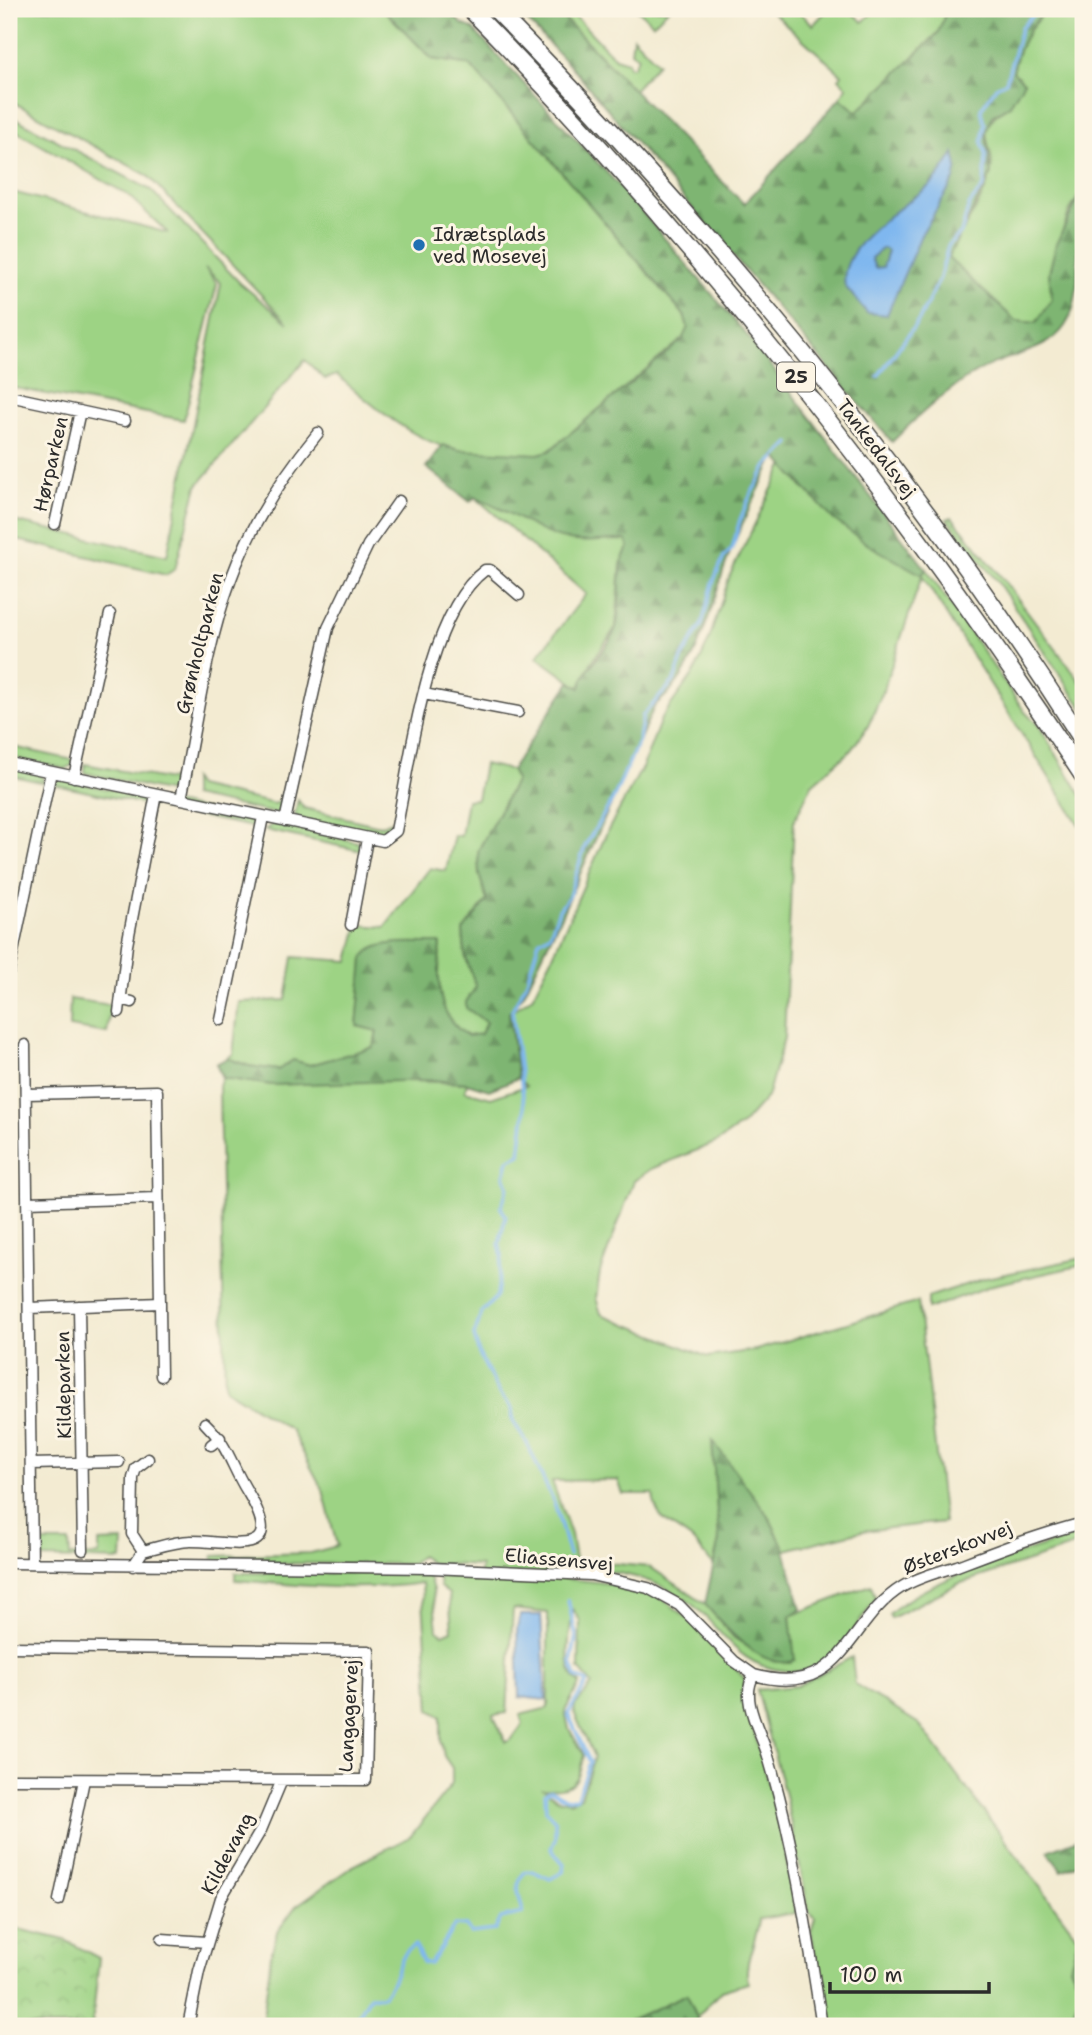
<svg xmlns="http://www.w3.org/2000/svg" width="1092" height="2035" font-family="'Shantell Sans',sans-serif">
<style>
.grass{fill:#9dd384;stroke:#647f58;stroke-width:2;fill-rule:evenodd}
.forest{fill:url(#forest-firs);stroke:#54704e;stroke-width:2}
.park{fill:url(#park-crowns);stroke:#647f58;stroke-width:2}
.water{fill:#7fb7ef;stroke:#55718d;stroke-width:2;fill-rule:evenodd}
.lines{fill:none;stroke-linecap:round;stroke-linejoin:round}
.stream{stroke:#7fb7ef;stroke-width:3.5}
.minor-casing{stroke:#494844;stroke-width:13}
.trunk-casing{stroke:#494844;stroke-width:19}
.minor{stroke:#fff;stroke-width:10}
.trunk{stroke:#fff;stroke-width:16}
.poi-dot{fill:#1f6fb2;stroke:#fcf5e5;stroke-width:2.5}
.labels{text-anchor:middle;stroke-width:6;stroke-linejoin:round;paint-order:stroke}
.shield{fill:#fcf5e5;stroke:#6a6863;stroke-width:2}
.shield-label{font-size:18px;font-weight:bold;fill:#2b2b2b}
.poi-label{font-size:19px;fill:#2b2b2b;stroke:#fcf5e5;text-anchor:start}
.street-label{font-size:19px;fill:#2b2b2b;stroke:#fcf5e5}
</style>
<defs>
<pattern id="forest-firs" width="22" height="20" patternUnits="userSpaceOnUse" patternTransform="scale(1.75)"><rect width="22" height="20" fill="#7eb572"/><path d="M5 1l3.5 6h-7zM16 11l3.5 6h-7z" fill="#67935e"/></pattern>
<pattern id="park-crowns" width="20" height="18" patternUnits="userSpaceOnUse" patternTransform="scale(1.75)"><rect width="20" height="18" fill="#9dd384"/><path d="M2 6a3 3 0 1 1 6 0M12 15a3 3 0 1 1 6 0" fill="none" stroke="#87b572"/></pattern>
</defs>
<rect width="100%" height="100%" fill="#fcf5e5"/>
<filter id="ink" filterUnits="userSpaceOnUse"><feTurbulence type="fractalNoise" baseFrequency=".0143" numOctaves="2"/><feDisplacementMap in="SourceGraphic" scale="14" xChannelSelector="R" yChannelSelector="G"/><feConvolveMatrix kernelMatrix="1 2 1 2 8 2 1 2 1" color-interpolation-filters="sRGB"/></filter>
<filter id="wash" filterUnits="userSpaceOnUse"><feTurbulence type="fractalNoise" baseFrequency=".00686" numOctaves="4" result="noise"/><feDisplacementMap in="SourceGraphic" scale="28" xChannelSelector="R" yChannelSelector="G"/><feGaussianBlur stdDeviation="1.57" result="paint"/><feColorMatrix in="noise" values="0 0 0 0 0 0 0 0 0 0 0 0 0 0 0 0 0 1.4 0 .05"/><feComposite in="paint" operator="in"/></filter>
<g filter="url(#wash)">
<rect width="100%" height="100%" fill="#f3ebd2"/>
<path class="grass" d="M 9,9 L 383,9 L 432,59 L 470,65 L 684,315 L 688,327 L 686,336 L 549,451 L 538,454 C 513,453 486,454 462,451 C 415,444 371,404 337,375 L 325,379 L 305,360 L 197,486 L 175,569 L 166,575 L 9,538 L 9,520 L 167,556 L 221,283 L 205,268 L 217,284 L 184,420 L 9,387 L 9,191 L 168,233 L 128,195 L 9,127 L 9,115 L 151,190 L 240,283 L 288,323 L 147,175 L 9,100 Z
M 555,9 L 566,9 L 571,16 L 573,14 L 615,58 L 628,62 L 629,67 L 633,67 L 638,57 L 631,52 L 633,37 L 658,63 L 634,90 Z
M 637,9 L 669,9 L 653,24 Z
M 769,9 L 796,9 L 813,25 L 828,9 L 848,9 L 863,22 L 875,9 L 947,9 L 938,33 L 857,112 L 840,98 L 847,87 L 839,79 L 842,75 Z
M 1046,9 L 1083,9 L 1083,189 L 1069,212 L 1049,273 L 1052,299 L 1036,323 L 1016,321 L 947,258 C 959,236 984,199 990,176 C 999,142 966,132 1010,105 C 1014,59 1015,45 1046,9 Z
M 784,464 L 802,487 L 922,575 L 926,569 L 1025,712 L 1039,726 L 1083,798 L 1083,831 L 922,576 L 882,694 L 868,726 L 851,750 L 812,784 L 794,821 L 784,1038 L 767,1097 L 743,1124 L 717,1142 L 651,1169 L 634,1181 L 600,1272 L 596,1298 L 601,1314 L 708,1357 L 756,1350 L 918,1302 L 944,1522 L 862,1531 L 785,1550 L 768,1515 L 712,1442 L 719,1540 L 713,1565 C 706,1556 699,1546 691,1539 C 670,1522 656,1523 653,1494 L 623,1494 L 618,1480 L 552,1481 L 571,1534 L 575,1560 L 650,1567 L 705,1604 L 734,1638 L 764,1656 L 791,1662 L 790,1616 L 871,1585 L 876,1599 C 858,1622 843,1652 817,1667 C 809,1671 795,1672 786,1671 C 732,1666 723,1625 685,1599 C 649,1575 605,1568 563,1570 L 566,1579 C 594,1581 638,1585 662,1599 C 694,1619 720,1651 745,1679 L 744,1693 L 782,1836 L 796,1913 L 759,1919 C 757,1942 743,1961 748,1983 L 721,1991 L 697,2017 L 687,1994 L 617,2026 L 262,2026 L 271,1955 L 277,1932 L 296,1906 L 353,1866 L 410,1837 L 452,1784 L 452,1768 L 444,1756 L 441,1741 L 441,1716 L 430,1710 L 422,1583 C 359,1592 297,1585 235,1580 L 235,1573 L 428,1573 L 433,1590 L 437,1630 L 443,1634 L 452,1630 L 449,1594 L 440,1587 L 438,1575 L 479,1578 L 481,1566 L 431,1563 L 421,1556 L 412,1564 L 213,1563 L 213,1556 L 311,1553 L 337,1546 L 323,1490 L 291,1430 L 225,1389 L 219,1086 L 222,1078 L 272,1085 L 373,1080 L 467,1083 L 465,1091 L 491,1098 L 526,1086 L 518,1078 L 509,1013 L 532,997 L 551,960 L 607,832 L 643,766 L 661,719 L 695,671 L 708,643 L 730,575 ZM 513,1609 L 548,1613 L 548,1708 L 520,1715 L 523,1724 L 511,1740 L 506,1742 L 493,1715 L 507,1713 ZM 573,1610 L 580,1621 L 579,1669 L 592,1684 L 575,1706 L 574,1712 L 594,1757 L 581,1797 L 570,1802 L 557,1799 L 544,1789 C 577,1788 576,1785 584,1755 L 569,1729 L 565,1711 L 580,1683 C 561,1673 570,1630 573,1610 Z
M 475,497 L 555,535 L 576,541 L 627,540 L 629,547 L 621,564 L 616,627 L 591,663 L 580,688 L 537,657 L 586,594 Z
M 952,517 L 1003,579 L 1083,685 L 1083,709 L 999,584 L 947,519 Z
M 9,746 L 73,760 L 73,764 L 66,769 L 9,757 Z
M 85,764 L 170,780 L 180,776 L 178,787 L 170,792 L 85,773 Z
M 484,764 L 511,770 L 516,780 L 478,851 L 479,874 L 487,900 L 463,931 L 465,955 L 476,987 L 466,1002 L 486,1022 L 481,1034 L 468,1037 C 433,1014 439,979 440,943 L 364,956 L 357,1026 L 377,1031 L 374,1047 L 310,1065 L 293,1060 L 278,1070 L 249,1066 L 227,1058 L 233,1054 L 239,1002 L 286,1000 L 293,957 L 349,961 L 358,925 L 385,927 L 430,868 L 446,871 L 454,835 L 461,836 L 467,800 L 477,799 Z
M 9,768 L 40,774 L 45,783 L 9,775 Z
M 59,779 L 147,797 L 152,806 L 52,784 Z
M 192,779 L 197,786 L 275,804 L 284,798 L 284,809 L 277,814 L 192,796 Z
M 298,800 L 304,808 L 380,826 L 391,821 L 390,832 L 379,836 L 297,819 L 295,814 Z
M 169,802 L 252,819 L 257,828 L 161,808 Z
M 273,824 L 358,842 L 362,851 L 265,830 Z
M 70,999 L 111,1005 L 107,1033 L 69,1027 Z
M 1083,1258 L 1083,1265 L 993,1285 L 928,1309 L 928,1297 L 986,1278 Z
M 1083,1533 L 1083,1543 L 958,1584 L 891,1618 L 889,1614 C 930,1576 1029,1552 1083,1533 Z
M 123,1541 L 122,1560 L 40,1558 L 40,1542 L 69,1542 L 70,1556 L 99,1555 L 99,1542 Z
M 852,1657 L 855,1684 L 919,1724 L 1078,1938 L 1070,1967 L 1083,1990 L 1083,1996 L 1079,1997 L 1068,2026 L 828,2026 L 811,1931 L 815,1918 L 809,1911 L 785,1795 L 757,1690 L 797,1686 Z"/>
<path class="forest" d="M 383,9 L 446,9 L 462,24 L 472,28 L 625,192 L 751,340 L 926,569 L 922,575 L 867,544 L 833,519 L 775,456 C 759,491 739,526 726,563 C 709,611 698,673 655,705 L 563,912 L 524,994 L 509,1013 L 518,1078 L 489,1090 L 467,1083 L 432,1080 L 272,1085 L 222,1078 L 216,1064 L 227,1058 L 249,1066 L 278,1070 L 293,1060 L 310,1065 L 374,1047 L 377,1031 L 357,1026 L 363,959 C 372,937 419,944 440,943 C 439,979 433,1014 468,1036 L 481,1034 L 486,1022 L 466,1008 L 466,1002 L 476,987 L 465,955 L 463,931 L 487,900 L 479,874 L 478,851 L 516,780 L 511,770 L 570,682 L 580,688 C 586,664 609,650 616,627 C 623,605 615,563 629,547 L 626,540 C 610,539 592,543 576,541 C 541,538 508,508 475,497 L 470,502 L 426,467 L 443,445 L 459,450 L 538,454 L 549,451 L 682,340 L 688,327 L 684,315 L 470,65 L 432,59 Z
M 516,9 L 555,9 L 744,204 L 840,98 L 857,112 L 938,33 L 947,9 L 1046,9 C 1028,30 1018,45 1013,72 L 1024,82 L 1010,105 L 992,116 L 986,133 L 991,174 L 948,258 L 1016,321 L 1036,323 L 1052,299 L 1049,273 L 1056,244 L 1083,189 L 1083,239 L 1078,246 C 1077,271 1080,304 1065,326 C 1047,353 1008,354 980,370 C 947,389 919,415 892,442 L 575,71 Z
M 712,1440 L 768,1515 L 785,1550 L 801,1609 L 790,1616 L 795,1660 C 763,1673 723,1625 705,1604 L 719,1540 Z
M 1083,1837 L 1083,1862 L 1062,1871 L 1048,1851 Z
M 1083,1937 L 1083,1990 L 1070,1967 L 1078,1938 Z
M 687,1994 L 698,2020 L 685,2026 L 617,2026 Z
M 1083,1996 L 1083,2026 L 1068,2026 L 1079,1997 Z"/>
<path class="park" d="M 9,1927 L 65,1940 L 99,1958 L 92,2026 L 9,2026 Z"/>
<path class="water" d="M 954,153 L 957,166 L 954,180 L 921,235 L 887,315 L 867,313 L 845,286 C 837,247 902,207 928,187 C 936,181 949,162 954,153 ZM 883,248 L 888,251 L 883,267 L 875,268 L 871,258 Z
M 521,1615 L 541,1615 L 546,1700 L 519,1697 L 517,1627 Z"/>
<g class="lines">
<path class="stream" d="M 878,376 L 919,320 L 940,278 L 948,246 L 961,233 L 969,205 L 984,186 L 986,154 L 982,142 L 985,124 L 981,109 L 996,87 L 1006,82 L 1021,28 L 1038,9
M 569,1555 L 555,1505 L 527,1443 L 513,1421 L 512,1409 L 498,1391 L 479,1354 L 474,1335 L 482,1312 L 497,1296 L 502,1256 L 499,1244 L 506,1216 L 501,1208 L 508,1186 L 504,1176 L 508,1160 L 520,1154 L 525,1112 L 512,1010 L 526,984 L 539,941 L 550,934 L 559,910 L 569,896 L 585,846 L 613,799 L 639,740 L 643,715 L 674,681 L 683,656 L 702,624 L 714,580 L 724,557 L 732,549 L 740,520 L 751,494 L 767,466 L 790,443
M 352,2026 L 370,1996 L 382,1996 C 398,1982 395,1956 415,1945 L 423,1962 L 430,1964 L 455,1925 L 466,1926 L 470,1933 L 495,1930 L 501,1918 L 523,1913 C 521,1899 512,1886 525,1872 L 533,1871 L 550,1879 L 563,1872 L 564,1864 L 551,1849 L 555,1839 L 555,1820 L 546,1810 L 545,1793 L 551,1790 L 567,1799 L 577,1798 L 590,1762 L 568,1714 L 587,1682 L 576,1677 L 571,1663 L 576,1636 L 568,1600
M 1074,2026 L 1083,2009"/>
</g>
</g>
<g filter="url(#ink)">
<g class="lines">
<g class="minor-casing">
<path id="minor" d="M 9,396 L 125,421
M 55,524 L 80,411
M 424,694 L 518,712
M 9,763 L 383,841 L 396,831 C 410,762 427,613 485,570 L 490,570 L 519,595
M 74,777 L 110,614
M 181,799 C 196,727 205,649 231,579 C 250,526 283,476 318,433
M 285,821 L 328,628 L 368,545 L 399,501
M 351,925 L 367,839
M 9,971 L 51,772
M 121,999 L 132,1002
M 119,1012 L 127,945 L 156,794
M 221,1020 L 263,817
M 25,1045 L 32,1563
M 26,1094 L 157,1091 L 161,1376
M 27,1202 L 158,1198
M 79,1306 L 83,1550
M 29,1308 L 160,1303
M 211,1445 L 220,1438
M 31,1464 L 119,1462
M 143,1551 L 132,1534 L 133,1478 L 136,1468 L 148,1459
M 9,1563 L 431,1568 L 591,1575 L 648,1588 L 679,1605 L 734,1661 L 754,1675 C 739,1699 761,1732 768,1756 C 794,1843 808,1937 822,2026
M 133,1566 L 143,1551 C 159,1547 175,1541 191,1541 C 233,1541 289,1561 247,1491 C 231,1465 228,1445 205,1423
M 9,1647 L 369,1651 L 366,1780 L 9,1779
M 754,1675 C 845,1700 846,1621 902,1587 C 918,1577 939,1572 957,1566 C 999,1550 1040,1534 1083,1523
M 59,1900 L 84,1780
M 162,1939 L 207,1942
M 188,2026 L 199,1971 L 221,1898 L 261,1830 L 282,1780"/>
</g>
<g class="trunk-casing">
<path id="trunk" d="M 470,9 C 700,244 902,502 1083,776
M 495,9 C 714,231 915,477 1083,741"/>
</g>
<use href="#minor" class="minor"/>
<use href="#trunk" class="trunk"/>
</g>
</g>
<circle class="poi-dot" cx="419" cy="245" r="7"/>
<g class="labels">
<rect class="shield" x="777" y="362.5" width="38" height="29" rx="5"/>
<g class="shield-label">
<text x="796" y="383">25</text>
</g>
<g class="poi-label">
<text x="433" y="241">Idrætsplads<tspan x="433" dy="22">ved Mosevej</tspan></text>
</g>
<g class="street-label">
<text transform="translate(877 448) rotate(53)" y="7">Tankedalsvej</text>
<text transform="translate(50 464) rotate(-77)" y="7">Hørparken</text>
<text transform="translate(199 643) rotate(-76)" y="7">Grønholtparken</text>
<text transform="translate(63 1385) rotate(-91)" y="7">Kildeparken</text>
<text transform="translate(957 1547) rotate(-21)" y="7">Østerskovvej</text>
<text transform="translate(559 1559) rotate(5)" y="7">Eliassensvej</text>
<text transform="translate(348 1716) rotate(-87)" y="7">Langagervej</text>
<text transform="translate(227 1853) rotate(-62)" y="7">Kildevang</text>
</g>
</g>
<rect width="1092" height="2035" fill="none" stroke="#fcf5e5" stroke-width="35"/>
<path d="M830 1982v10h159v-10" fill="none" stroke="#2b2b2b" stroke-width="3.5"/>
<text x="840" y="1982" font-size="21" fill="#2b2b2b" stroke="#fcf5e5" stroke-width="5" paint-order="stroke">100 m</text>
</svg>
